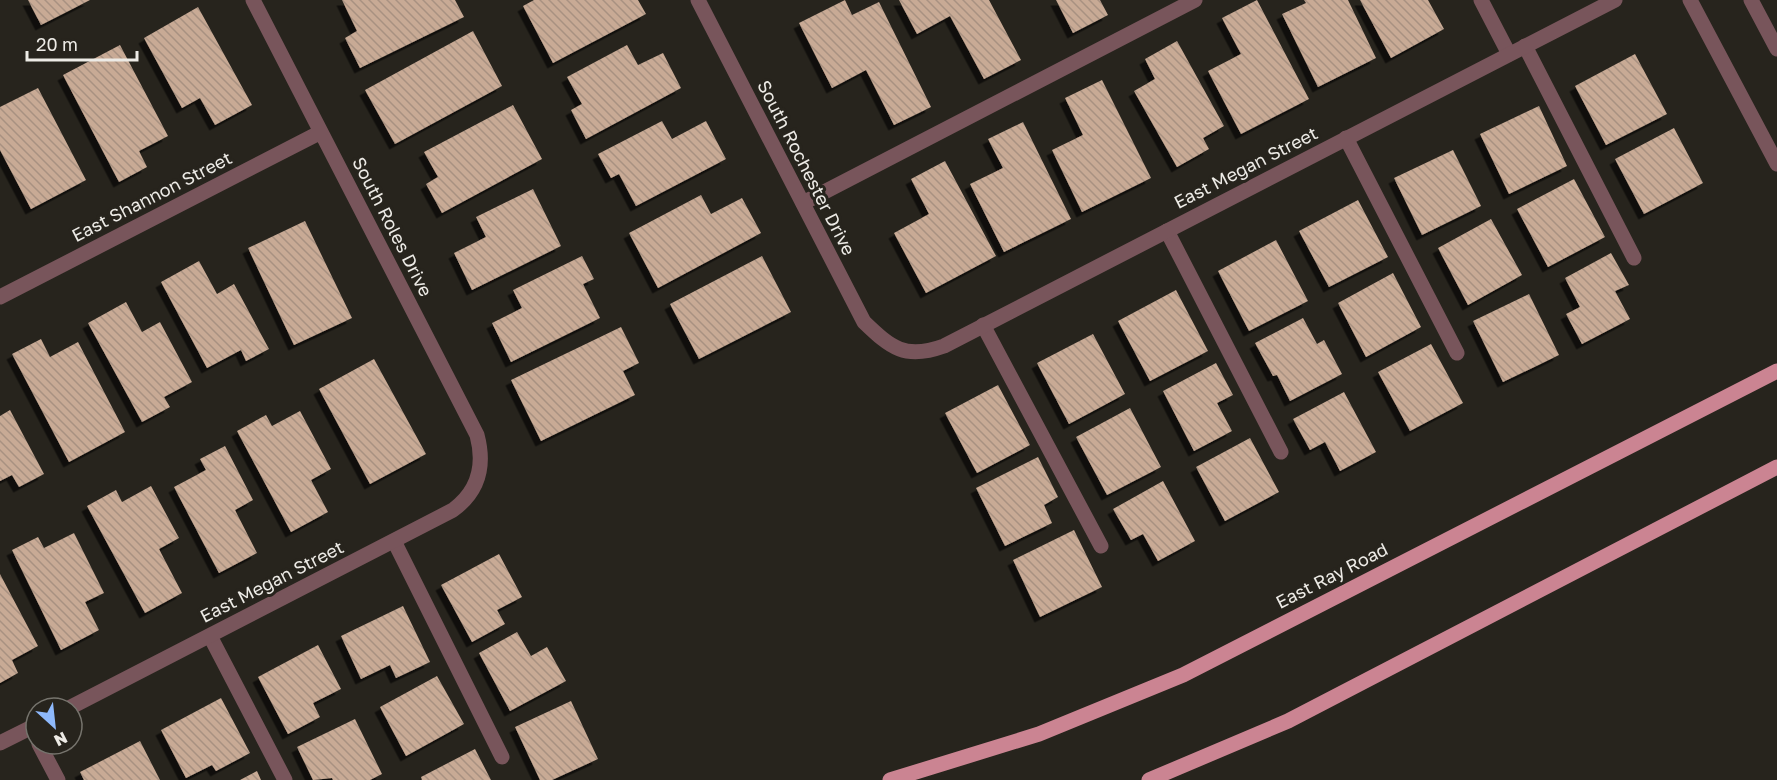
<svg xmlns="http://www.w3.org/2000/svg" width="1777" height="780" font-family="'Golos Text',sans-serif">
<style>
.building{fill:url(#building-back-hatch);filter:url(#shadow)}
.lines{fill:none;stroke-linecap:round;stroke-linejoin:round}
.service{stroke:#78555b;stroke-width:15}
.minor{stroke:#78555b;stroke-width:15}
.tertiary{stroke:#78555b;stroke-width:15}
.primary{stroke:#cb8492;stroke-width:15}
.labels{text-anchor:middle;stroke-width:6;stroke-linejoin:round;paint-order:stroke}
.street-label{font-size:18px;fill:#edebe6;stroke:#27241d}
</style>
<defs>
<pattern id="building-back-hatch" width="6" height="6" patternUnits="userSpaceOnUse" patternTransform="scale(1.5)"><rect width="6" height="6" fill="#c8aa95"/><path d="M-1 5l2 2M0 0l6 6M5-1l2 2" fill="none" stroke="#a89181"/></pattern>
<filter id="shadow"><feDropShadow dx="-5.5" dy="5.5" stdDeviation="0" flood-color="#0009"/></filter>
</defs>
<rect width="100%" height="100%" fill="#27241d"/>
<path class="building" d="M 28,0 L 90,0 L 41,25 Z
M 342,0 L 455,0 L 464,17 L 360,68 L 345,38 L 357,31 Z
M 534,0 L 638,0 L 646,14 L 553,63 L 523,6 Z
M 845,0 L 852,15 L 879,2 L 931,107 L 894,125 L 866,70 L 832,88 L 799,23 Z
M 899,0 L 989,0 L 1021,60 L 984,79 L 950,16 L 917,34 Z
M 1056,0 L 1100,0 L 1108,15 L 1073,33 Z
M 1257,0 L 1309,99 L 1241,134 L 1208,71 L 1241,54 L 1222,18 Z
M 1304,0 L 1348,0 L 1376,58 L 1318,87 L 1282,14 L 1306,3 Z
M 1360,0 L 1428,0 L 1444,29 L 1391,58 Z
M 198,7 L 252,105 L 215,125 L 200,98 L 182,108 L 144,38 Z
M 473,31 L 502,86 L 395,144 L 365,90 Z
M 1177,41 L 1224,126 L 1203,138 L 1209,149 L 1177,167 L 1134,91 L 1155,79 L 1145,59 Z
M 120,45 L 168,136 L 139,151 L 147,167 L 119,182 L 63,75 Z
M 627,45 L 638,65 L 663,53 L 681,88 L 586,139 L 571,110 L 582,104 L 567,77 Z
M 1635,54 L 1667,114 L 1606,145 L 1575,86 Z
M 1102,80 L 1151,178 L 1082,212 L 1052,150 L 1083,135 L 1065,98 Z
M 38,88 L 86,180 L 31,209 L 0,150 L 0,107 Z
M 513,105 L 542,159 L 442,213 L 426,184 L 438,177 L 424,152 Z
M 1539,106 L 1567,166 L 1509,194 L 1480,134 Z
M 662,121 L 672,139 L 706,121 L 726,159 L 636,206 L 619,174 L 611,178 L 598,154 Z
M 1023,122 L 1071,219 L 1004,252 L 970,184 L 1003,168 L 988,139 Z
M 1674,128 L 1703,183 L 1644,214 L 1615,159 Z
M 1453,150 L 1481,206 L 1422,235 L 1394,178 Z
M 945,161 L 996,256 L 926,293 L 894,233 L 929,214 L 911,179 Z
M 1574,179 L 1605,237 L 1548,267 L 1517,209 Z
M 533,189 L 561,246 L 472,290 L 454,253 L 486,237 L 476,217 Z
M 701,195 L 711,214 L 742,198 L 761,233 L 658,288 L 629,233 Z
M 1358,200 L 1388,257 L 1329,287 L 1299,231 Z
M 1491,219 L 1522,275 L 1468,305 L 1438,248 Z
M 305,221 L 352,318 L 294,345 L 248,248 Z
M 1276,240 L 1308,301 L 1249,331 L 1218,271 Z
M 1611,253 L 1629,285 L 1615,291 L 1630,319 L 1582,344 L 1566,314 L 1580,307 L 1565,278 Z
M 582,256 L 594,279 L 583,284 L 600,318 L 511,362 L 492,323 L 522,308 L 513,290 Z
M 762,256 L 791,312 L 699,359 L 670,304 Z
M 199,261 L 217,294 L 234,284 L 269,349 L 246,361 L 241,350 L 207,368 L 161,282 Z
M 1393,273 L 1421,327 L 1366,357 L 1338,303 Z
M 1176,290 L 1208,351 L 1150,381 L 1118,321 Z
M 1529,294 L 1559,355 L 1503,382 L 1473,321 Z
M 126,302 L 142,332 L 160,322 L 192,382 L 164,397 L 170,407 L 142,422 L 88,323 Z
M 1303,318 L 1317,344 L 1324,340 L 1342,374 L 1290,401 L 1277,375 L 1273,376 L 1255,343 Z
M 621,327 L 639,363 L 623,371 L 635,395 L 541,441 L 511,380 Z
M 1093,334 L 1125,394 L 1069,424 L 1037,363 Z
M 41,339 L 50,357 L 78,342 L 125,432 L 69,462 L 12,354 Z
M 1431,344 L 1463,403 L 1410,431 L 1378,372 Z
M 374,359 L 426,454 L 370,484 L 319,389 Z
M 1216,363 L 1233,395 L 1217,403 L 1232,431 L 1194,451 L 1163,391 Z
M 998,385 L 1030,445 L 977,473 L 945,413 Z
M 1344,392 L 1376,452 L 1340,471 L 1325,442 L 1310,450 L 1293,419 Z
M 1130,408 L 1161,467 L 1107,495 L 1076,437 Z
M 10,410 L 44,474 L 19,487 L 12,475 L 0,481 L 0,416 Z
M 300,411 L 331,469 L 311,480 L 328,512 L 291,532 L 237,431 L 266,415 L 272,426 Z
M 1250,438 L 1279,492 L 1225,521 L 1196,467 Z
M 225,446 L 253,500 L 235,510 L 257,553 L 219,573 L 174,487 L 206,470 L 200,459 Z
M 1038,457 L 1058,497 L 1044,505 L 1052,523 L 1005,546 L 976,488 Z
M 1163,481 L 1195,541 L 1158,561 L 1143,534 L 1131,540 L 1113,509 Z
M 151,486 L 179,538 L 159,549 L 182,593 L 145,613 L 87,506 L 116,490 L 122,502 Z
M 1074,530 L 1102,587 L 1040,617 L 1013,560 Z
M 74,533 L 104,593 L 85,602 L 99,630 L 61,650 L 12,550 L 38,537 L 44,548 Z
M 499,554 L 522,597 L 497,610 L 505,624 L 472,642 L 441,585 Z
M 0,574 L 38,646 L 12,660 L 18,673 L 0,683 Z
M 403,606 L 430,662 L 396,678 L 390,665 L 361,679 L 341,636 Z
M 517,632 L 531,656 L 547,647 L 566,681 L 510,711 L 479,653 Z
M 318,645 L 341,689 L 313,703 L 320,717 L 288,734 L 258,677 Z
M 437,676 L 464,724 L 406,756 L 380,707 Z
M 221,698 L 250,753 L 216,771 L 212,765 L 186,778 L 161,730 Z
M 571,701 L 598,759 L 552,780 L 540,780 L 515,727 Z
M 355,719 L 382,774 L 370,780 L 333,780 L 332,778 L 313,780 L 297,747 Z
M 140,741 L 160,780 L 84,780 L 80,772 Z
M 475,749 L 491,780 L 422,780 L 421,777 Z
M 257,771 L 261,780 L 240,780 Z"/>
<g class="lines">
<path class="service" d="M 1481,0 L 1509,54
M 1525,46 L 1634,258
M 1346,138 L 1457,353
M 803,203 L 1195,0
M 1167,231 L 1281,452
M 983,325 L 1101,546
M 394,541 L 502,757
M 210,636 L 285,780
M 39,744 L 58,780"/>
<path class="minor" d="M 698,0 L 864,322 C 891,348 905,360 944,346 L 1615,0
M 0,297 L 321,132
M 69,708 L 453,510 C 479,491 485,465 477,435 L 253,0
M 0,743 L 36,725"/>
<path class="tertiary" d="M 1690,0 L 1777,164
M 1751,0 L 1777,49"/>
<path class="primary" d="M 890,780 L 1039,734 L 1183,675 L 1777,371
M 1149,780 L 1288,721 L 1777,467"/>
</g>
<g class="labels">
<g class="street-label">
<text transform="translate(806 168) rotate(63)" y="6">South Rochester Drive</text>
<text transform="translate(1246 168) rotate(-27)" y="6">East Megan Street</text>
<text transform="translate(152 197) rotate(-27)" y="6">East Shannon Street</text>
<text transform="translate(392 227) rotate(63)" y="6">South Roles Drive</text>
<text transform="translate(1332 576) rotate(-27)" y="6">East Ray Road</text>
<text transform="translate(272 582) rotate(-27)" y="6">East Megan Street</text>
</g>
</g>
<g transform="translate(54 726) rotate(153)"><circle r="28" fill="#27241d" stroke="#76746d" stroke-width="1.5"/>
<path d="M0-4.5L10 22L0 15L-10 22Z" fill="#8eb9fc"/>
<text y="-9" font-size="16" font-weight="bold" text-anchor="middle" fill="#edebe6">N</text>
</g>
<path d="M27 51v9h110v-9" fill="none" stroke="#edebe6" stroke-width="3"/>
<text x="36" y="51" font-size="18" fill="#edebe6" stroke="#27241d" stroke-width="4.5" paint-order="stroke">20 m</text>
</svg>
